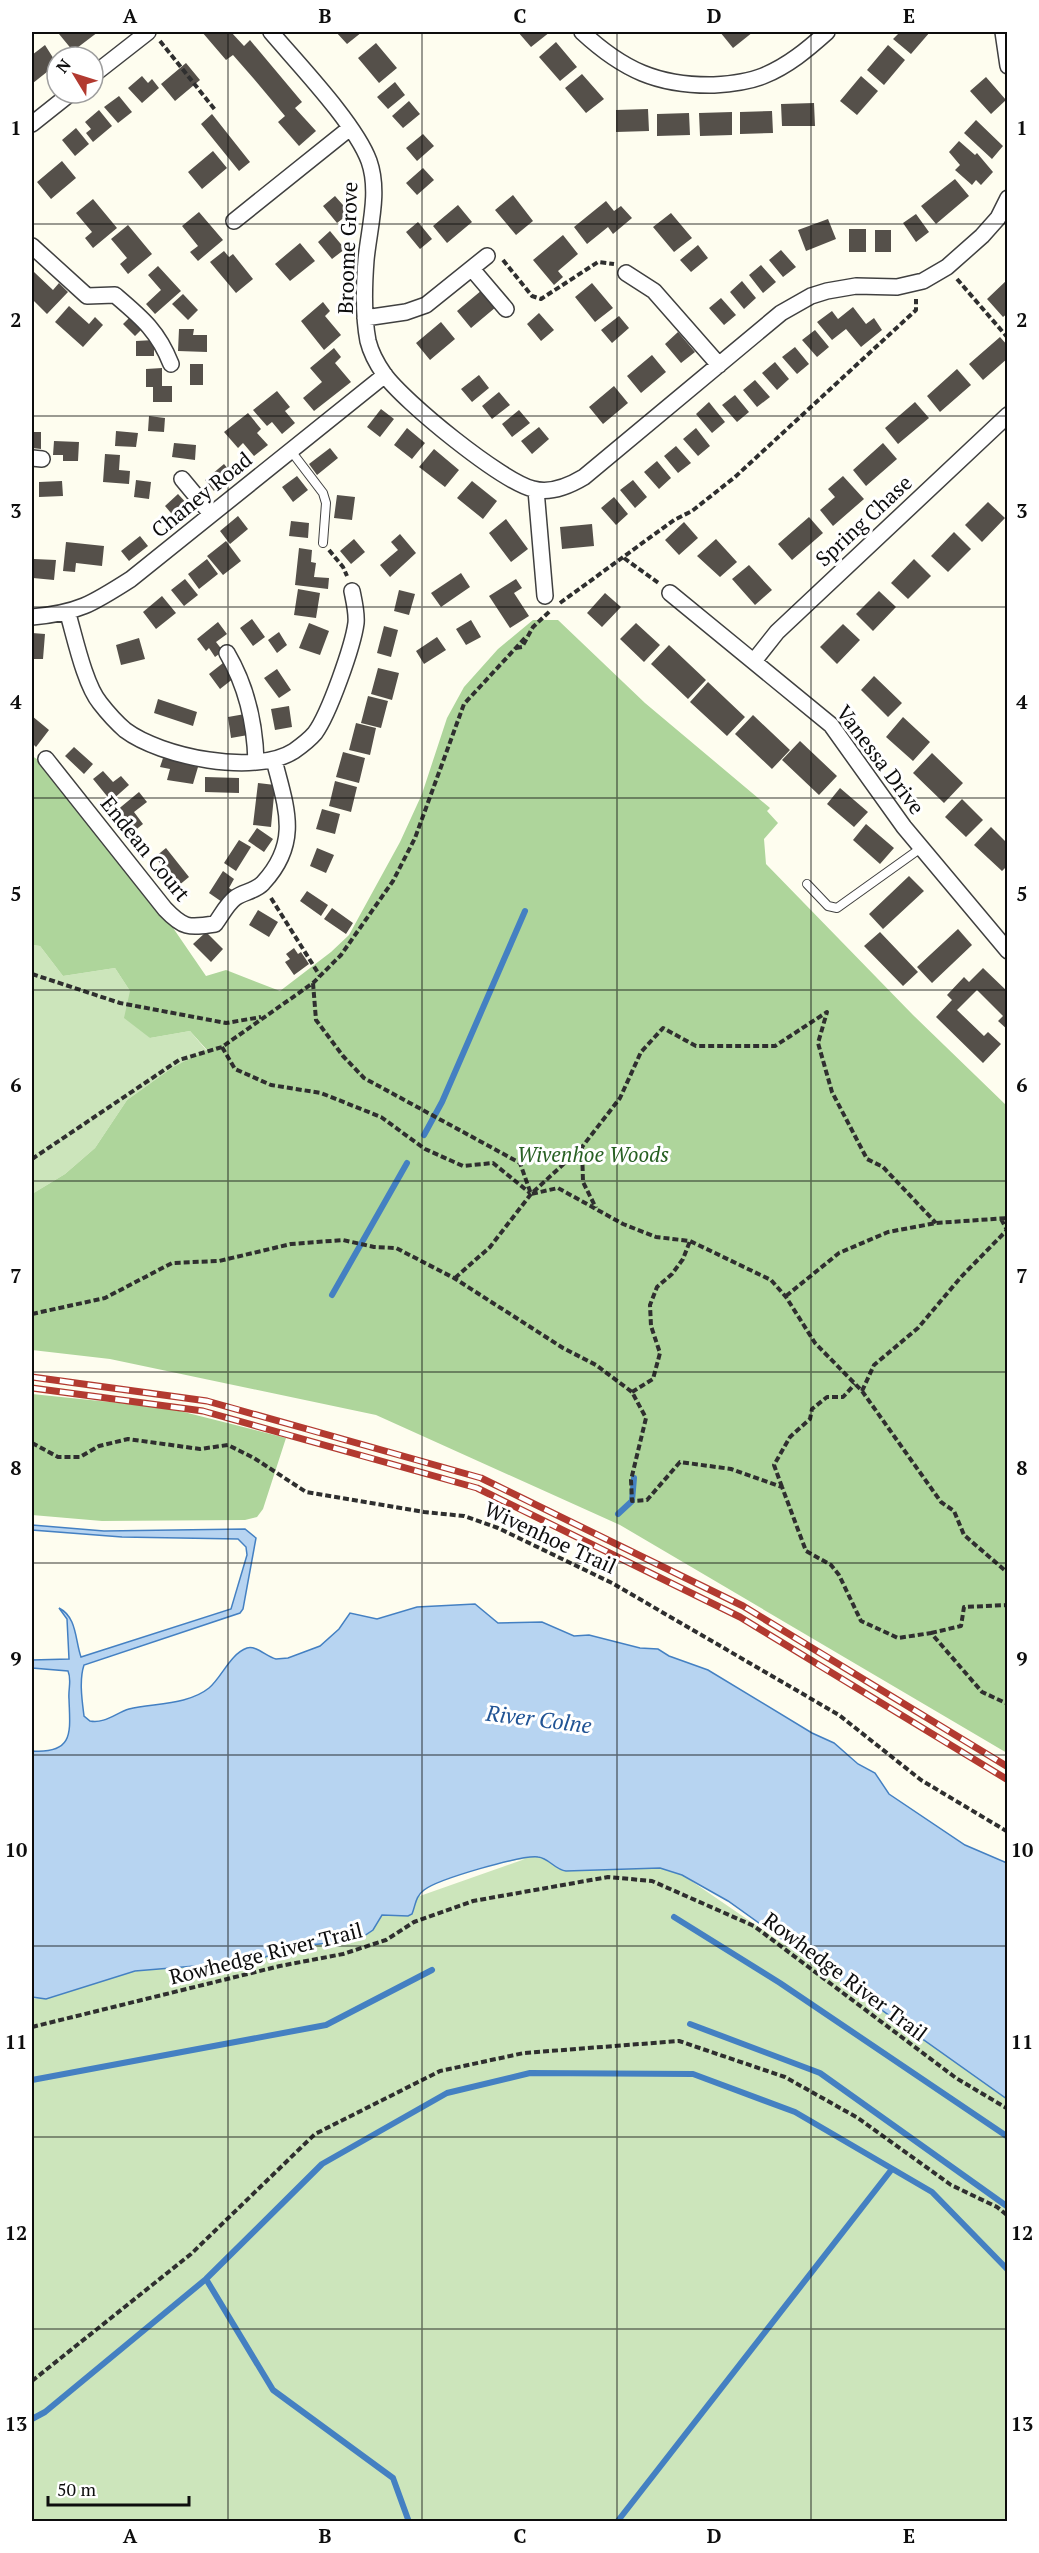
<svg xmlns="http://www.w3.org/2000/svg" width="1039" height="2553" font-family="'PT Serif',serif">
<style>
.green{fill:#cce5bb;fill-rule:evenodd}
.forest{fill:#aed59b}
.water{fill:#b7d4f1;stroke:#4480c2;stroke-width:1.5}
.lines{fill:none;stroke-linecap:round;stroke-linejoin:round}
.stream{stroke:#4480c2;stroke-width:6}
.building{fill:#55504a}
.lane-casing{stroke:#404040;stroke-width:10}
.street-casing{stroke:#404040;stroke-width:18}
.path{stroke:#2f2f2f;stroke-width:4;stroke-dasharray:6 3;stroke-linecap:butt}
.lane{stroke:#fff;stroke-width:8}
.street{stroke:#fff;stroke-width:15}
.rail-casing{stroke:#b23a30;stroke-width:7}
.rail{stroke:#fff;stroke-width:4.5;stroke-dasharray:14;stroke-linecap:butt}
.grid{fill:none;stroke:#0d0d0d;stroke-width:1.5;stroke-opacity:0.55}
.labels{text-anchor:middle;stroke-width:6;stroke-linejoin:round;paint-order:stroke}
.street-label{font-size:21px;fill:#0d0d0d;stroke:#fff}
.park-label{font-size:21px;font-style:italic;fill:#286023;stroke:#fff}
.water-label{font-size:22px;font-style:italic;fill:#215495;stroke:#fff}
.neatline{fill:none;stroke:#0d0d0d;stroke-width:2}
.grid-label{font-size:20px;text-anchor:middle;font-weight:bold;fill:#0d0d0d}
</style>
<rect width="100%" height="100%" fill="#fefdef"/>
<path class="green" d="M 32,945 L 40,946 L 63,976 L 115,968 L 130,991 L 150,1038 L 190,1031 L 207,1051 L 173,1067 L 127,1100 L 95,1148 L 65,1174 L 32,1194 Z
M 423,1779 L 1007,1995 L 1007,2521 L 32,2521 L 32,1999 L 40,1998 L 32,1997 ZM 525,1859 L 417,1897 C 435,1876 498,1862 525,1859 ZM 687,1878 L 728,1901 L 878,2008 L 877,2008 Z"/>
<path class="forest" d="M 533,620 L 558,620 L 645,703 L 770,808 L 767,811 L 778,823 L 764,839 L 766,864 L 913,1015 L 1007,1106 L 1007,1753 L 620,1525 L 376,1415 L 110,1359 L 32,1350 L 32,1194 L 65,1174 L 95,1148 L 127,1100 L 173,1067 L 207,1050 L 190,1031 L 150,1038 L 124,1018 L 130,991 L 115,968 L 63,976 L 40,946 L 32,945 L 32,756 L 45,764 L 169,922 L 206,976 L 226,970 L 280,991 L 331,952 L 349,935 L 400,842 L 422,794 L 447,718 L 464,687 L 498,649 Z
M 32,1394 L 168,1408 L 286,1438 L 263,1509 L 257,1517 L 245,1520 L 102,1521 L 32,1515 Z"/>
<path class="water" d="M 32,1525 L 104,1531 L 245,1529 L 256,1538 L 243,1609 L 240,1613 L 84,1665 C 79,1680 82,1700 84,1716 L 90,1721 C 104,1724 116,1713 129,1709 C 154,1703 188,1705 209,1688 C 222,1677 230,1654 247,1648 C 256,1645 267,1657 276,1659 L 288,1658 L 320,1646 L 339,1629 L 350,1613 L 377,1619 L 417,1607 L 475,1604 L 498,1623 L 542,1622 L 574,1636 L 589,1635 L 640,1648 L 658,1649 L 669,1656 L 708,1670 L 812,1733 L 834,1743 L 858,1764 L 875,1773 L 889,1794 L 965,1845 L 1007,1863 L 1007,2099 L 728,1901 L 682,1875 L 660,1868 L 566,1871 C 555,1870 549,1858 538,1857 C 521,1855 438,1879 424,1890 C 415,1897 416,1904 412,1914 L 408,1916 L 382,1915 L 373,1930 L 358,1940 L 291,1947 L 255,1961 L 135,1971 L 46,1999 L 32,1997 L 32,1751 C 75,1754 70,1731 69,1699 C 68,1689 72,1680 68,1671 L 32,1668 L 32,1660 L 69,1659 L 67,1619 L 59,1608 C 77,1617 75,1640 81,1657 L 231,1609 L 247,1555 L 246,1547 L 238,1539 L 122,1537 L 32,1530 Z"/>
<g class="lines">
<path class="stream" d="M 424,1135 L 442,1102 L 525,911
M 332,1295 L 407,1163
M 618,1514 L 632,1501 L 634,1478
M 674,1917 L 780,1983 L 1008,2137
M 690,2024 L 820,2073 L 1008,2207
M 32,2080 L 326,2025 L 432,1970
M 206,2279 L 273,2390 L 393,2478 L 409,2522
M 32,2419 L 45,2412 L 206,2279 L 322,2164 L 447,2093 L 530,2073 L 693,2074 L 795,2112 L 932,2192 L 1008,2270
M 617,2522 L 892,2169"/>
</g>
<path class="building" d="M 62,32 L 98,32 L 73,51 L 59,34 Z
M 202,32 L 231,32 L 244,46 L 250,40 L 302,102 L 295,108 L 316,131 L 299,146 L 278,122 L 285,116 L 254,79 L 233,55 L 226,60 Z
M 336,32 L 362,32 L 347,44 Z
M 518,32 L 550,32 L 531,47 Z
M 720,32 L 753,32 L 733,48 Z
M 900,32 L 930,32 L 911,54 L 893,39 Z
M 556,42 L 577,67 L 560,81 L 539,57 Z
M 376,43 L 397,68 L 379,83 L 358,58 Z
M 45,45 L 57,64 L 33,83 L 32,55 Z
M 888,45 L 905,60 L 884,85 L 867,70 Z
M 186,63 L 200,80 L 175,101 L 161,84 Z
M 582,74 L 604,99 L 586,113 L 565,88 Z
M 142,76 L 148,83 L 152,79 L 159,88 L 142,103 L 128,88 Z
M 861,76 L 878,91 L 857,115 L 840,101 Z
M 986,77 L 1006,100 L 991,114 L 970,91 Z
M 395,82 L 405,95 L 388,109 L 377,97 Z
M 119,96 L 132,112 L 118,123 L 104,107 Z
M 409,101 L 420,114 L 403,128 L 392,116 Z
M 814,103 L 815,126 L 782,126 L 781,104 Z
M 648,109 L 649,131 L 616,132 L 616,110 Z
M 99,110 L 112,126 L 93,142 L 86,133 L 91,129 L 85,122 Z
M 772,111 L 773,133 L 740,134 L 740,112 Z
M 732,112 L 732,135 L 700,136 L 699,113 Z
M 689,113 L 690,135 L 657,136 L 657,114 Z
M 212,114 L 250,162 L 239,171 L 201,124 Z
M 976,120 L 1003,146 L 992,159 L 964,133 Z
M 76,128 L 89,144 L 75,156 L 62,140 Z
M 423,134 L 434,146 L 417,161 L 406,148 Z
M 959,141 L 975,155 L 977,153 L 993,172 L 981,185 L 976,180 L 972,185 L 955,170 L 960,165 L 949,152 Z
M 213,151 L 227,168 L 202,189 L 188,172 Z
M 62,161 L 76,178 L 51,199 L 37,182 Z
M 423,168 L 434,180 L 417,195 L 406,183 Z
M 955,179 L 969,196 L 936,224 L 921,206 Z
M 513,195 L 533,221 L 516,235 L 495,210 Z
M 335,196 L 350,213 L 337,223 L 323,206 Z
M 93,199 L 117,228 L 93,248 L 85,238 L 92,232 L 76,213 Z
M 606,201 L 614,211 L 621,206 L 632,218 L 613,234 L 608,227 L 587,244 L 574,227 Z
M 458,205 L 472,222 L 447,243 L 433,226 Z
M 199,212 L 223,240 L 198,261 L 190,252 L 198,246 L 182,226 Z
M 671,213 L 692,238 L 674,252 L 653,227 Z
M 916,214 L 929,232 L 916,242 L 903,223 Z
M 828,219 L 836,239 L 806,251 L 798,230 Z
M 418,222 L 432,239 L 420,249 L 406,232 Z
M 128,225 L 152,254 L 128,274 L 120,264 L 127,258 L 111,239 Z
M 849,229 L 866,229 L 866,252 L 849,252 Z
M 875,230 L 891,230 L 891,252 L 875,252 Z
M 330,231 L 345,249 L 332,259 L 318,242 Z
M 563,235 L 578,254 L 558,271 L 563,277 L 554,285 L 533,260 Z
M 300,243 L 315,261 L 290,281 L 275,264 Z
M 698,245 L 708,258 L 691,272 L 680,260 Z
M 781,250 L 796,267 L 783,277 L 769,260 Z
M 224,251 L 229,257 L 233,254 L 253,279 L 236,293 L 210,262 Z
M 761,265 L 776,282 L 763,293 L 749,275 Z
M 158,266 L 181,291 L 155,314 L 146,304 L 161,290 L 148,275 Z
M 34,272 L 53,290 L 59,283 L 68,292 L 47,314 L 32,299 Z
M 1008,279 L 1008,313 L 1003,317 L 987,299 Z
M 742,281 L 756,298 L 744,309 L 730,292 Z
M 592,283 L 613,308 L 595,322 L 575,297 Z
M 482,290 L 496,307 L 471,328 L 457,311 Z
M 183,294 L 198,310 L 188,320 L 172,304 Z
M 721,298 L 736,315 L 724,325 L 709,308 Z
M 323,302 L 330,311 L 325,316 L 341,335 L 324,350 L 301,321 Z
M 69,306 L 89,324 L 95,317 L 103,325 L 83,347 L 55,322 Z
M 853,307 L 866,324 L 874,318 L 882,330 L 861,347 L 846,329 L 832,340 L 817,322 L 832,311 L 838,319 Z
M 539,313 L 554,330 L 541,341 L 527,324 Z
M 133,314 L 145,326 L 135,336 L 123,324 Z
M 619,316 L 629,328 L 612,343 L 601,330 Z
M 441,322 L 455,339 L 430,360 L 416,343 Z
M 179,329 L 194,329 L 193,335 L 207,335 L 207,352 L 178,351 Z
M 815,330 L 829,347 L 817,357 L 802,340 Z
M 678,332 L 695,352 L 681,363 L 665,344 Z
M 1000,337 L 1008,346 L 1008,358 L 983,380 L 969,364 Z
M 154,340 L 154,356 L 136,356 L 136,341 Z
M 795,347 L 809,364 L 797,374 L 782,357 Z
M 334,348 L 341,357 L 335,363 L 351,382 L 314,411 L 303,398 L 322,382 L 310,368 Z
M 652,355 L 666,372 L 641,393 L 627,376 Z
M 775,362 L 789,379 L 777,390 L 762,373 Z
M 190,364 L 203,364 L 203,385 L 190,385 Z
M 162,368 L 162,386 L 172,386 L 172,402 L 153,402 L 153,387 L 146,387 L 146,369 Z
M 957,369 L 971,385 L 940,412 L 927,396 Z
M 479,375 L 489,388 L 472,402 L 461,389 Z
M 755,380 L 770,397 L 757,407 L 743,390 Z
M 614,386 L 628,403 L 603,424 L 589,407 Z
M 277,391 L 290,407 L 285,411 L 295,423 L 282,434 L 272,422 L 267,426 L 253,410 Z
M 499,392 L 510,405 L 492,419 L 482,406 Z
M 735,395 L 749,412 L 737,422 L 722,405 Z
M 709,402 L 725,422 L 712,433 L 696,414 Z
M 915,402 L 929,418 L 898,444 L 885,428 Z
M 381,409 L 394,419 L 380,437 L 367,427 Z
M 519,410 L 530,423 L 512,437 L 502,424 Z
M 248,413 L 261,429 L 257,433 L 268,445 L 254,456 L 243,443 L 238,448 L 224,432 Z
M 149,416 L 165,418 L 164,432 L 148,431 Z
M 539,427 L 549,439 L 532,454 L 521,441 Z
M 407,428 L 425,443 L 412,459 L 394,445 Z
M 696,428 L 710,446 L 698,456 L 683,439 Z
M 116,431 L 138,433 L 136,447 L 115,446 Z
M 32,432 L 41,432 L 41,449 L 32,448 Z
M 54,441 L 79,442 L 78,461 L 63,461 L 63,455 L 53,455 Z
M 174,443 L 196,445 L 195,460 L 172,457 Z
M 883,443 L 897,459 L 866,486 L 853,470 Z
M 676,446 L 691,463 L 678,473 L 664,456 Z
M 330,448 L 338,458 L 317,475 L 309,464 Z
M 434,449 L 459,470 L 445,487 L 419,467 Z
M 105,454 L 120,455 L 119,470 L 130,471 L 129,484 L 103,482 Z
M 657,461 L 671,478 L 659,489 L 644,472 Z
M 224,464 L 233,475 L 214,491 L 205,480 Z
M 297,476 L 308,490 L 293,502 L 282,487 Z
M 843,476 L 864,499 L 833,526 L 820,510 L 835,497 L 828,489 Z
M 136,480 L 151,482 L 149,499 L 134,497 Z
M 633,480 L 647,497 L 635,508 L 620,490 Z
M 62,481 L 63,496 L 39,497 L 39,482 Z
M 472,481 L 497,501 L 483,519 L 457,498 Z
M 178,494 L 191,508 L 177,520 L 165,506 Z
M 337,495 L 355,497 L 352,520 L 334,518 Z
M 614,497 L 628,514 L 616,525 L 601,508 Z
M 988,502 L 1005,518 L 982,542 L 965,525 Z
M 238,516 L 248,529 L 230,544 L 220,531 Z
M 809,517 L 823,533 L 792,560 L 778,544 Z
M 506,519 L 528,549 L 511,562 L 489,533 Z
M 291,521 L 309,523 L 308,538 L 289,536 Z
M 684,522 L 698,538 L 679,555 L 665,540 Z
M 592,524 L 594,546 L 562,549 L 560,527 Z
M 954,532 L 971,549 L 948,572 L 931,556 Z
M 400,534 L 416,553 L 390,577 L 380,565 L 398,550 L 391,542 Z
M 140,536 L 148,546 L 129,561 L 121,551 Z
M 354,539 L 365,552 L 351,564 L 340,551 Z
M 716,539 L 737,562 L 720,577 L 697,556 Z
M 226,541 L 241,561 L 223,575 L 207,556 Z
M 66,542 L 104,546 L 102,566 L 76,563 L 75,572 L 63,571 Z
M 299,548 L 312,550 L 311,562 L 316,563 L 314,577 L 329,578 L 328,589 L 295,585 Z
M 34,559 L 56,560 L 54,580 L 33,578 Z
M 207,559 L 218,574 L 199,589 L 188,574 Z
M 914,559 L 931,576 L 908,599 L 891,583 Z
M 749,565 L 772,590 L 755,605 L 732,579 Z
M 461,573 L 470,587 L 441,607 L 431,593 Z
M 185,579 L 198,595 L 184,606 L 171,590 Z
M 516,579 L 522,588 L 514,593 L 529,616 L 510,628 L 489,596 Z
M 298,589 L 320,593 L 316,618 L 294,615 Z
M 399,590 L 415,594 L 409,615 L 394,611 Z
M 879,591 L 896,607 L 873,631 L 856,614 Z
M 605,593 L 621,607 L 602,627 L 587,613 Z
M 162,596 L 176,613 L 156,629 L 143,612 Z
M 252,619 L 265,637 L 253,646 L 240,628 Z
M 471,620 L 481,637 L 466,645 L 456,629 Z
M 218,622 L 227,634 L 216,642 L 223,651 L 215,657 L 209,648 L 206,651 L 197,639 Z
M 309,623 L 329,631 L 320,655 L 299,648 Z
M 636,623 L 660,645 L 644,662 L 620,639 Z
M 843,624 L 860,640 L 837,664 L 820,647 Z
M 384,626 L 398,630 L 391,657 L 377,653 Z
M 279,632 L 287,645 L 277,653 L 268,640 Z
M 32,633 L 45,634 L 43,659 L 32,659 Z
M 437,637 L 446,650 L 424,664 L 416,651 Z
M 139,638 L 145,659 L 121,665 L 116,645 Z
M 669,645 L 706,680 L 688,699 L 651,664 Z
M 223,663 L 234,678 L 220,689 L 209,674 Z
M 378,668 L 399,673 L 392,700 L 371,694 Z
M 277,669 L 291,690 L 279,698 L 264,678 Z
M 874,676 L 902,703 L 888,717 L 861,690 Z
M 708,682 L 745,717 L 727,736 L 690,702 Z
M 368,696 L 388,701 L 381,728 L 361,723 Z
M 158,699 L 197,712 L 193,726 L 154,713 Z
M 289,706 L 292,727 L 275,730 L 271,709 Z
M 245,714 L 248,735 L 231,738 L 228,717 Z
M 753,715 L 790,750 L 772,769 L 735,734 Z
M 32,716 L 49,730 L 36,747 L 32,743 Z
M 903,717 L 930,742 L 913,761 L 886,737 Z
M 356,723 L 376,728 L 370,755 L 349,750 Z
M 800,741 L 837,776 L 819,795 L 782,760 Z
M 74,747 L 93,764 L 84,774 L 65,756 Z
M 343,752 L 365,758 L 359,783 L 336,777 Z
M 932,753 L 963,783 L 944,803 L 913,773 Z
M 163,758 L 198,767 L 193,784 L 167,780 L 170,769 L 160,767 Z
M 103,771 L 113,782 L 121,776 L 129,785 L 111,801 L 93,779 Z
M 205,777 L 239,778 L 239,793 L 205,792 Z
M 335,781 L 357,787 L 351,812 L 329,806 Z
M 258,783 L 275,785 L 271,827 L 253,825 Z
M 840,788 L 868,812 L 854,827 L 827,804 Z
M 139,792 L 147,802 L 134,812 L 143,824 L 133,832 L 116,811 Z
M 962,799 L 983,820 L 966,837 L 945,817 Z
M 322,809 L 340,814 L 335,834 L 316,829 Z
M 866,824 L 894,848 L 880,864 L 853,840 Z
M 991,827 L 1008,844 L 1008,865 L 1002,871 L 974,845 Z
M 257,828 L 273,839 L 264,852 L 248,841 Z
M 239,840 L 251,847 L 236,871 L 224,863 Z
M 166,848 L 189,877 L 178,886 L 155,857 Z
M 317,848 L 334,855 L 326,873 L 310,866 Z
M 223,871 L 234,879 L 229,888 L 234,891 L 225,904 L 209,893 Z
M 909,876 L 924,891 L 883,929 L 869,914 Z
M 307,891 L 328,905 L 321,916 L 300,901 Z
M 332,908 L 353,923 L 346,934 L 324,919 Z
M 258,910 L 278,922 L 269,937 L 249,925 Z
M 958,929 L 972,945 L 932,983 L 917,967 Z
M 206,932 L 223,949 L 211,962 L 193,944 Z
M 880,932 L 918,972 L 903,986 L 864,946 Z
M 294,948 L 298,954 L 301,952 L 309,964 L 294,975 L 285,962 L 290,959 L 286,954 Z
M 983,968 L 1008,992 L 1008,1030 L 998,1021 L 1003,1016 L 977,990 L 957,1010 L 984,1036 L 988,1032 L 1001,1044 L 983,1063 L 936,1017 L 952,1000 L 947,995 L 964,977 L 969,982 Z"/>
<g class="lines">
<g class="lane-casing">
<path id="lane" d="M 291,451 L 323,493 L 326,503 L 323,543
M 807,884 L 828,906 L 837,908 L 921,848"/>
</g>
<g class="street-casing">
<path id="street" d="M 271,32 C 298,64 355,123 369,161 C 380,192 369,228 366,260 C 364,286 363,315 368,341 C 371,353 377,364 384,374 C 404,402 501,481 533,489 C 551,494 569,486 584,477 L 781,313 L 811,296 L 827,291 L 856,286 L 897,287 L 923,281 L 947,267 L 982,236 L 998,218 L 1008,198
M 582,32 C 623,70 658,86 714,85 C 730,84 748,82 763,76 C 788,66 808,49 827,32
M 1003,32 L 1008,66
M 93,75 L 148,32
M 32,124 L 71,93
M 234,221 L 350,128
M 32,246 L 87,296 L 115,295 C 142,318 158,331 171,364
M 472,269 L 506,309
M 626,273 L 654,291 L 719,365
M 365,318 L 406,312 L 426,305 L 487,256
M 32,458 L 42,459
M 182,479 L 211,514
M 536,490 L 545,596
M 670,593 L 831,725 L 904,827 L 1008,951
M 68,614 C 75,638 85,685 100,703 C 107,712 117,723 125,730 C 161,757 255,776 294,751 C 301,746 310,739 315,733 C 329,714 353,646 356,623 C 357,613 354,601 352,591
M 32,617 C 78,613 92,604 131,579 L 385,375
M 227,653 C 247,687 255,723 256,762
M 754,661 L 777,632 L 1008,415
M 46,759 L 165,909 C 183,928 188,928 215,924 C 221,916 227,904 235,898 C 243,892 256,891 263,883 C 301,842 286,807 274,760"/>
</g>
<path class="path" d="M 160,41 L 216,111
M 503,260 L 532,296 L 541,299 L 598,262 L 614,264
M 957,279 L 1008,338
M 329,550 L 343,567 L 347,576
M 624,558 L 660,584
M 560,603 L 674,520 L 692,511 L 735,477 L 916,310 L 916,299
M 516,648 L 522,647 L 533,627 L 550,611
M 271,898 L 320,976
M 32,974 L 120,1003 L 226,1023 L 261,1017
M 313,983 L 316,1020 L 343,1056 L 364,1078 L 520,1163 L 531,1194 L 558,1188 L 623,1224 L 656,1237 L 690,1241 L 771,1280 L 786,1297 L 815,1343 L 862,1391 L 941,1502 L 954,1511 L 964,1535 L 1008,1573
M 222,1047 L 235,1069 L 271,1085 L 321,1093 L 381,1117 L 425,1149 L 463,1166 L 493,1163 L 530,1193
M 582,1147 L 583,1182 L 596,1208
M 32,1159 L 179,1060 L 222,1047 L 313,983 L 341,955 L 393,881 L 415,838 L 464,704 L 525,638
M 455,1278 L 490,1247 L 531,1194 L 582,1147 L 620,1098 L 641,1052 L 663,1028 L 696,1046 L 775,1046 L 827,1012 L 818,1043 L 832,1092 L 867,1159 L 883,1167 L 936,1223
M 786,1296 L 839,1253 L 888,1232 L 936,1223 L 1008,1218
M 32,1314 L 105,1298 L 172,1263 L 219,1261 L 291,1244 L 343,1240 L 374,1247 L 396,1248 L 454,1278 L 563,1348 L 596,1365 L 632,1392 L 646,1418 L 631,1480 L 632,1501 L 647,1500 L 680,1462 L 731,1469 L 782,1487 L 806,1551 L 831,1565 L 839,1575 L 861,1621 L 898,1638 L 931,1633 L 982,1692 L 1008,1704
M 862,1391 L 874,1365 L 918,1328 L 961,1277 L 1007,1230 L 1001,1219
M 632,1392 L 653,1379 L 660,1353 L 651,1326 L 650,1305 L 657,1287 L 672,1274 L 683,1259 L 690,1241
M 32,1443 L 58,1457 L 80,1457 L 99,1446 L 128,1439 L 200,1449 L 228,1445 L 254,1458 L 306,1492 L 424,1512 L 464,1516 L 498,1528 L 612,1583 L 839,1715 L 921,1780 L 1008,1832
M 782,1487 L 774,1465 L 790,1437 L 810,1419 L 812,1409 L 827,1397 L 843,1397 L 855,1384
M 931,1633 L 961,1626 L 964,1607 L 1008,1605
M 32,2027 L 280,1966 L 343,1954 L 386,1940 L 414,1922 L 473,1901 L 608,1877 L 652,1881 L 754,1926 L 956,2078 L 1008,2109
M 32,2381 L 191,2254 L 315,2134 L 440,2071 L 524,2053 L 679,2041 L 785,2077 L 858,2118 L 951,2185 L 997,2207 L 1008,2216"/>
<use href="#lane" class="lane"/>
<use href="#street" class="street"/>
<g class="rail-casing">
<path id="rail" d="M 32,1377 L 207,1401 L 481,1478 L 743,1606 L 1008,1767
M 32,1388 L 203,1411 L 477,1488 L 740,1617 L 1008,1780"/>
</g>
<use href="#rail" class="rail"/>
</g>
<path class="grid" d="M 228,32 L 228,2522M 422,32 L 422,2522M 617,32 L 617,2522M 811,32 L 811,2522M 32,224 L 1008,224M 32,416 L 1008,416M 32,607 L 1008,607M 32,798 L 1008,798M 32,990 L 1008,990M 32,1181 L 1008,1181M 32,1372 L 1008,1372M 32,1563 L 1008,1563M 32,1755 L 1008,1755M 32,1946 L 1008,1946M 32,2137 L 1008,2137M 32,2329 L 1008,2329"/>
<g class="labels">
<g class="street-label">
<text transform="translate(348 248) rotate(-88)" y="7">Broome Grove</text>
<text transform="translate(202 495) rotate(-39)" y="7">Chaney Road</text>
<text transform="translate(864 521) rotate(-43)" y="7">Spring Chase</text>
<text transform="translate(880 760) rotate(53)" y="7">Vanessa Drive</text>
<text transform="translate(145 849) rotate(51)" y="7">Endean Court</text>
<text transform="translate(550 1538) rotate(25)" y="7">Wivenhoe Trail</text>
<text transform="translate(266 1954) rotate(-14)" y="7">Rowhedge River Trail</text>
<text transform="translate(845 1977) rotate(37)" y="7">Rowhedge River Trail</text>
</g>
<g class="park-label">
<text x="593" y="1162">Wivenhoe Woods</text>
</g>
<g class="water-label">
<text transform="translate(539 1719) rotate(7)" y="8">River Colne</text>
</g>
</g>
<rect width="1039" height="2553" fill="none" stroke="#ffffff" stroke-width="66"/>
<g transform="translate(75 75) rotate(308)"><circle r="28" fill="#ffffff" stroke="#9e9e9e" stroke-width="1.5"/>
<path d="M0-4.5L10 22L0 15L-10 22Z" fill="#b23a30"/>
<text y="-9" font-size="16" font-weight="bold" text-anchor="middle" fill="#0d0d0d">N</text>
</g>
<path d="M48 2496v9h141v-9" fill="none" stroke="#0d0d0d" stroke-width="3"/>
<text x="57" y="2496" font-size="18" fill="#0d0d0d" stroke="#ffffff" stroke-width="4.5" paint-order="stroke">50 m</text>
<rect x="33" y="33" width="973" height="2487" class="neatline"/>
<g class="grid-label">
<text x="130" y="23">A</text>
<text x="325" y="23">B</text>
<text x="520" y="23">C</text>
<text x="714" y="23">D</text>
<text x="909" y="23">E</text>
<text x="16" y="135">1</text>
<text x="1022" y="135">1</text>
<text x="16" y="327">2</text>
<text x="1022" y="327">2</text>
<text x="16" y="518">3</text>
<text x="1022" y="518">3</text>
<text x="16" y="709">4</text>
<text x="1022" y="709">4</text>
<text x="16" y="901">5</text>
<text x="1022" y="901">5</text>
<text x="16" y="1092">6</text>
<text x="1022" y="1092">6</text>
<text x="16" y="1283">7</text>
<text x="1022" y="1283">7</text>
<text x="16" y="1475">8</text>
<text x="1022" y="1475">8</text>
<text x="16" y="1666">9</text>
<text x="1022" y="1666">9</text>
<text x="16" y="1857">10</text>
<text x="1022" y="1857">10</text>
<text x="16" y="2049">11</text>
<text x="1022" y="2049">11</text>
<text x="16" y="2240">12</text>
<text x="1022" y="2240">12</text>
<text x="16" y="2431">13</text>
<text x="1022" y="2431">13</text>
<text x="130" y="2543">A</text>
<text x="325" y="2543">B</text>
<text x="520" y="2543">C</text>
<text x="714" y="2543">D</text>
<text x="909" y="2543">E</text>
</g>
</svg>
